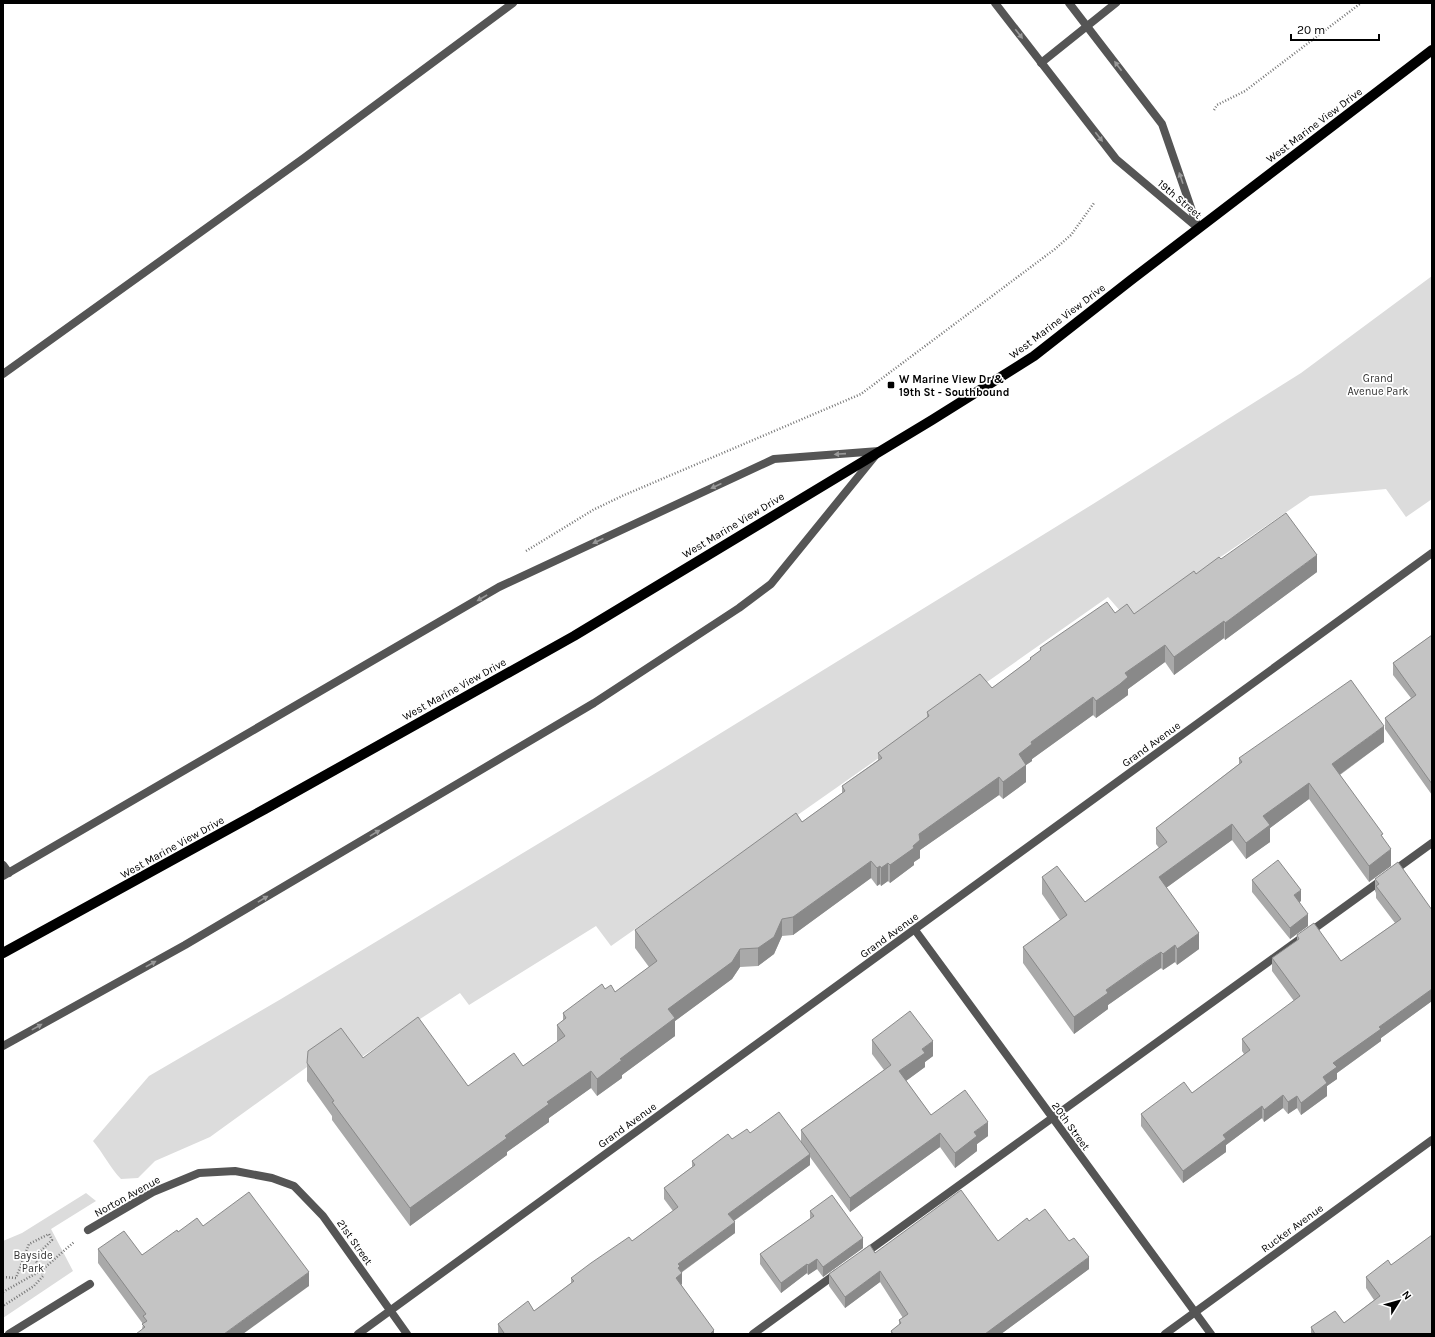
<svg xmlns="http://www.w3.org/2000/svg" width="1435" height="1337" font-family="Karla,sans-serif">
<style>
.green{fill:#dcdcdc}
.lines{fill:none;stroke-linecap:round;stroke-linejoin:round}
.path{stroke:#777;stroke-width:2.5;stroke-dasharray:1 2;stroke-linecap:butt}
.service{stroke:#555;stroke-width:8}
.minor{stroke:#555;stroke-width:8}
.tertiary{stroke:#555;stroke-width:8}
.primary{stroke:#000;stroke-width:10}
.wall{fill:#a9a9a9}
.shaded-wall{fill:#898989}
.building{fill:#c4c4c4;stroke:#898989}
.oneway{fill:#999}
.poi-dot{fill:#000;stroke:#fff;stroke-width:1.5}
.labels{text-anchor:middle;stroke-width:3.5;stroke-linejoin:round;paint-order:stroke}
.street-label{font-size:11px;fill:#000;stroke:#fff}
.park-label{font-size:11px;fill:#333;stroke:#fff}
.poi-label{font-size:11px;font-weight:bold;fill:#000;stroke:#fff;text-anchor:start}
</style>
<rect width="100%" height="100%" fill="#fff"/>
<path class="green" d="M 1432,276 L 1432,499 L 1406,517 L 1386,489 L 1310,496 L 1128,620 L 1108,597 L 611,946 L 596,926 L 469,1005 L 460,993 L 357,1060 L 343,1041 L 210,1137 L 155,1161 L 138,1178 L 121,1179 C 111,1169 103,1153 93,1141 L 149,1076 L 281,999 L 664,768 L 1093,504 L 1301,373 Z
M 86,1193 L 96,1201 L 51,1229 L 73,1271 L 3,1318 L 3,1241 L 22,1233 Z"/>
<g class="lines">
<path class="path" d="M 1214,110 L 1217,105 L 1245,91 L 1361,3
M 526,551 L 593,510 L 622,496 L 861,394 L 1055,249 L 1071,235 L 1094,203
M 3,1277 L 16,1278 L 29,1244 L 49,1234 L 52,1240 L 34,1258 L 42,1270 L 74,1242
M 3,1292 L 42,1270 L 43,1276 L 34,1286 L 3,1306"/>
<path class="service" d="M 1041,63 L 1116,3
M 3,374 L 304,158 L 513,3
M 3,865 L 9,873
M 1392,872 L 1432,843
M 3,876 L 499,587 L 774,459 L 879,451
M 3,1046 L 185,945 L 594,703 L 739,608 L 771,584 L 875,456
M 864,1254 L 1383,879
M 9,1334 L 90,1284
M 753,1334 L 837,1273"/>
<path class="minor" d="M 995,3 L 1116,159 L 1198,228
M 1069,3 L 1162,124 L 1198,228
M 915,930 L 1211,1334
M 88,1230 L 153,1192 L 199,1173 L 235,1171 L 272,1178 L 294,1186 L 323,1216 L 407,1334"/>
<path class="tertiary" d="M 358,1334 L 1432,553
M 1165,1334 L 1432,1140"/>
<path class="primary" d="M 3,953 L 265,809 L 574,636 L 932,420 L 1034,356 L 1131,280 L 1432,50"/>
</g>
<path class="wall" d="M 1221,559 L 1317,572 L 1225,640 L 1224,638 L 1174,675 L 1165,662 L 1128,689 L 1128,695 L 1120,701 L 1096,718 L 1093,715 L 1032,759 L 1032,761 L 1026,765 L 1026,782 L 1003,799 L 999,795 L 920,850 L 920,858 L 914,862 L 914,865 L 890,883 L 888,881 L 881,886 L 880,884 L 877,886 L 871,878 L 793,935 L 782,936 L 774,954 L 758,966 L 740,967 L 732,979 L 675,1021 L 675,1036 L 622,1075 L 622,1078 L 597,1096 L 591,1088 L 549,1118 L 549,1122 L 507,1152 L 507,1155 L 410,1226 L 332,1120 L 332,1116 L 307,1081 L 307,1063 L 363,1058 L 468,1086 L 523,1066 L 557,1042 L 557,1025 L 563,1021 L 563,1013 L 605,989 L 615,992 L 649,967 L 635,948 L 635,930 L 802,822 L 842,793 L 842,786 L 878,760 L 878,753 L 927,718 L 927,712 L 992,688 L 1030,660 L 1030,658 L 1040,651 L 1040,648 L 1115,613 L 1134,614 L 1196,574 Z
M 1432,635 L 1432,795 L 1385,729 L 1385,718 L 1411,698 L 1393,675 L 1393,663 Z
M 1384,742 L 1340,775 L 1383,838 L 1391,866 L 1369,882 L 1309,799 L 1270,828 L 1270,842 L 1246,859 L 1232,840 L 1166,888 L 1199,949 L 1177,965 L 1175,962 L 1163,970 L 1161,968 L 1147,977 L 1108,1005 L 1108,1009 L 1074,1034 L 1023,963 L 1023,947 L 1060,920 L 1042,894 L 1042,877 L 1085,902 L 1159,848 L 1156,844 L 1156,828 L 1239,764 L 1239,758 Z
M 1375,879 L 1432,910 L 1432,1001 L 1381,1038 L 1381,1041 L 1337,1073 L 1337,1079 L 1327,1086 L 1327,1096 L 1301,1115 L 1297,1108 L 1288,1114 L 1283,1108 L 1264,1122 L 1262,1118 L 1226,1145 L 1226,1152 L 1183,1183 L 1141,1126 L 1141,1114 L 1192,1093 L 1244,1054 L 1242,1051 L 1242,1039 L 1294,1001 L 1272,971 L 1272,958 L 1297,941 L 1297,935 L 1341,961 L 1395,923 L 1376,898 L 1376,893 L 1375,891 Z
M 1252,880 L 1301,901 L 1299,902 L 1308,926 L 1290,939 L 1252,892 Z
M 872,1040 L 933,1056 L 925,1062 L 925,1067 L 906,1081 L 931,1115 L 988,1136 L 977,1144 L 977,1151 L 955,1168 L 940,1147 L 850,1212 L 810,1157 L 810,1165 L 734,1221 L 735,1233 L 681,1273 L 682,1284 L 681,1285 L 714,1334 L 498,1334 L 498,1324 L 534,1311 L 571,1283 L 571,1278 L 632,1241 L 673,1211 L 664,1199 L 664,1188 L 692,1167 L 692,1161 L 732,1139 L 750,1133 L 801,1142 L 801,1130 L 884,1070 L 872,1054 Z
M 810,1211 L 863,1248 L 823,1277 L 817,1269 L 808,1275 L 807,1273 L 781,1293 L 760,1264 L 760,1254 L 810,1219 Z
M 1029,1221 L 1089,1269 L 1001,1334 L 891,1334 L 891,1331 L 899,1325 L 899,1320 L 903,1318 L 880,1282 L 845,1308 L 829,1286 L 829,1274 L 875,1253 L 998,1241 Z
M 203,1226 L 309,1286 L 142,1329 L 143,1324 L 98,1263 L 98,1249 L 142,1255 L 178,1232 Z
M 1391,1265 L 1432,1334 L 1311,1334 L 1311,1327 L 1344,1323 L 1374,1300 L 1366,1288 L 1366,1277 Z"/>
<path class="shaded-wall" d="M 1317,555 L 1317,572 L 1225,640 L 1225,623 Z
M 1224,621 L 1224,638 L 1174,675 L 1174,657 Z
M 1165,645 L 1165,662 L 1128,689 L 1128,695 L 1096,718 L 1096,701 L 1125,673 Z
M 1093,697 L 1093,715 L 1032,759 L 1032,761 L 1026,765 L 1026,782 L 1003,799 L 1003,782 L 1019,754 L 1031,742 Z
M 1384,726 L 1384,742 L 1332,780 L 1332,764 Z
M 999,777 L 999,795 L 920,850 L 920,858 L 914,862 L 914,865 L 890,883 L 890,865 L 919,834 Z
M 1309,783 L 1309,799 L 1270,828 L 1270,842 L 1246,859 L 1246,843 L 1263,816 Z
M 1232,824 L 1232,840 L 1159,893 L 1159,877 Z
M 1391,849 L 1391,866 L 1369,882 L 1369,866 Z
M 871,861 L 871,878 L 793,935 L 793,917 Z
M 888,863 L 888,881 L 881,886 L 881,868 Z
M 880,866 L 880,884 L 877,886 L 877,868 Z
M 1301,890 L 1301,901 L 1294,906 L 1294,895 Z
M 1308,914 L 1308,926 L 1290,939 L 1290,928 Z
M 782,919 L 782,936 L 774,954 L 758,966 L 758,948 Z
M 1199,933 L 1199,949 L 1177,965 L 1177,949 Z
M 1175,945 L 1175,962 L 1163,970 L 1163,954 Z
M 740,949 L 740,967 L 732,979 L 675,1021 L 675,1036 L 622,1075 L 622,1078 L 597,1096 L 597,1079 L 620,1059 L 668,1009 Z
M 1161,952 L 1161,968 L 1108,1005 L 1108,1009 L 1074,1034 L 1074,1017 L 1106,990 Z
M 1432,989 L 1432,1001 L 1381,1038 L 1381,1041 L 1337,1073 L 1337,1079 L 1327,1086 L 1327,1096 L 1301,1115 L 1301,1103 L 1323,1077 L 1333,1063 L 1379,1027 Z
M 933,1041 L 933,1056 L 925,1062 L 925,1067 L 899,1086 L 899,1071 L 922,1049 Z
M 591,1071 L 591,1088 L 549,1118 L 549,1122 L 507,1152 L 507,1155 L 410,1226 L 410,1208 L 505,1136 L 547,1102 Z
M 1283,1095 L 1283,1108 L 1264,1122 L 1264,1110 Z
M 1297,1096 L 1297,1108 L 1288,1114 L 1288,1102 Z
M 1262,1106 L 1262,1118 L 1226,1145 L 1226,1152 L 1183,1183 L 1183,1171 L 1223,1135 Z
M 988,1122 L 988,1136 L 977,1144 L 977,1151 L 955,1168 L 955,1153 L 974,1132 Z
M 940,1133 L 940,1147 L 850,1212 L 850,1198 Z
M 810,1154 L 810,1165 L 728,1225 L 728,1214 Z
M 735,1222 L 735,1233 L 680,1273 L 682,1273 L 682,1284 L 676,1289 L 676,1278 L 678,1264 Z
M 863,1238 L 863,1248 L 823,1277 L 823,1267 Z
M 1089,1257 L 1089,1269 L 1001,1334 L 985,1334 Z
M 817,1259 L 817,1269 L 808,1275 L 808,1265 Z
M 807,1264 L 807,1273 L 781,1293 L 781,1283 Z
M 880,1271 L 880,1282 L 845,1308 L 845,1297 Z
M 309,1272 L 309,1286 L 243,1334 L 224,1334 Z
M 714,1330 L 714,1334 L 710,1334 Z"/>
<path class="building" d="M 1286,513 L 1317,555 L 1225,623 L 1224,621 L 1174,657 L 1165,645 L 1125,673 L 1128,677 L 1120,684 L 1096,701 L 1093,697 L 1031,742 L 1032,744 L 1019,754 L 1026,765 L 1003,782 L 999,777 L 919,834 L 920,840 L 913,846 L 914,848 L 890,865 L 888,863 L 881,868 L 880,866 L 877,868 L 871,861 L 793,917 L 782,919 L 774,937 L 758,948 L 740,949 L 732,962 L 668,1009 L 675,1018 L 620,1059 L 622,1060 L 597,1079 L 591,1071 L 547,1102 L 549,1104 L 505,1136 L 507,1138 L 410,1208 L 332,1102 L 334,1101 L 307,1063 L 308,1051 L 341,1028 L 363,1058 L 418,1017 L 468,1086 L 514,1053 L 523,1066 L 565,1036 L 557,1025 L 566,1018 L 563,1013 L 602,984 L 605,989 L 611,985 L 615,992 L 657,961 L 635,930 L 796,813 L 802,822 L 845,791 L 842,786 L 882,758 L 878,753 L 929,716 L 927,712 L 980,674 L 992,688 L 1031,659 L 1030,658 L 1041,650 L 1040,648 L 1107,602 L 1115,613 L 1127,604 L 1134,614 L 1194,571 L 1196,574 L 1219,557 L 1221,559 Z
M 1432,635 L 1432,784 L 1385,718 L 1416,695 L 1393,663 Z
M 1351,680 L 1384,726 L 1332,764 L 1383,834 L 1381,835 L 1391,849 L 1369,866 L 1309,783 L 1263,816 L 1270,825 L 1246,843 L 1232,824 L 1159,877 L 1199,933 L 1177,949 L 1175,945 L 1163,954 L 1161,952 L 1147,961 L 1106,990 L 1108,993 L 1074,1017 L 1023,947 L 1067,915 L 1042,877 L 1057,866 L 1085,902 L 1167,842 L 1156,828 L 1242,762 L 1239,758 Z
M 1278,860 L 1301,890 L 1294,895 L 1308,914 L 1290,928 L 1252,880 Z
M 1398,862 L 1432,910 L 1432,989 L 1379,1027 L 1381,1029 L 1333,1063 L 1337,1067 L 1323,1077 L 1327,1083 L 1301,1103 L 1297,1096 L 1288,1102 L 1283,1095 L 1264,1110 L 1262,1106 L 1223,1135 L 1226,1139 L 1183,1171 L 1141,1114 L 1184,1082 L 1192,1093 L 1250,1050 L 1242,1039 L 1300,996 L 1272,958 L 1299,939 L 1297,935 L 1314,923 L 1341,961 L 1401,919 L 1376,886 L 1379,884 L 1375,879 Z
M 910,1011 L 933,1041 L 922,1049 L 925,1053 L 899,1071 L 931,1115 L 965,1090 L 988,1122 L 974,1132 L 977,1136 L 955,1153 L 940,1133 L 850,1198 L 801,1130 L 891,1065 L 872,1040 Z
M 779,1112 L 810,1154 L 728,1214 L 735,1222 L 678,1264 L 680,1266 L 678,1268 L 682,1273 L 676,1278 L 714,1330 L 710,1334 L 502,1334 L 504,1333 L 498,1324 L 528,1301 L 534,1311 L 574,1281 L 571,1278 L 591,1263 L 629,1237 L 632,1241 L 678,1207 L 664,1188 L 695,1165 L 692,1161 L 728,1134 L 732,1139 L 747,1129 L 750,1133 Z
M 961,1190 L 998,1241 L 1027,1218 L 1029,1221 L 1045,1209 L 1069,1241 L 1074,1238 L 1089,1257 L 985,1334 L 893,1334 L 891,1331 L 901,1323 L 899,1320 L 908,1314 L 880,1271 L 845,1297 L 829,1274 L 870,1245 L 875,1253 Z
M 249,1192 L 309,1272 L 224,1334 L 136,1334 L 145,1327 L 142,1324 L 147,1321 L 143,1316 L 146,1314 L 98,1249 L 124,1231 L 142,1255 L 177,1230 L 178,1232 L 197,1218 L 203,1226 Z
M 832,1195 L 863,1238 L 823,1267 L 817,1259 L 808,1265 L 807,1264 L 781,1283 L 760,1254 L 814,1216 L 810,1211 Z
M 1432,1235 L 1432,1334 L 1315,1334 L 1311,1327 L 1335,1311 L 1344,1323 L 1380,1296 L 1366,1277 L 1388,1260 L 1391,1265 Z"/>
<defs><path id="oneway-solid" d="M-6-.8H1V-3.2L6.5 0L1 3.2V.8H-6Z"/></defs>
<g class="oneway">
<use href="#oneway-solid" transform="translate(1019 34) rotate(52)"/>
<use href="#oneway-solid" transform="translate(1118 66) rotate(-127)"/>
<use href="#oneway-solid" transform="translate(1099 137) rotate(52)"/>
<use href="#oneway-solid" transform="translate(1181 178) rotate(-109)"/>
<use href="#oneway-solid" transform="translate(840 454) rotate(176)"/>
<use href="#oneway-solid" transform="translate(716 486) rotate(155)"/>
<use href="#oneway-solid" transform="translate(598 541) rotate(155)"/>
<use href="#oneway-solid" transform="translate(482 598) rotate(150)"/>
<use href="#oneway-solid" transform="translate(375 833) rotate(-31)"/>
<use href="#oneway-solid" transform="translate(263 899) rotate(-31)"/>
<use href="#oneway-solid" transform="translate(151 964) rotate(-29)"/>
<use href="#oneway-solid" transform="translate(37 1027) rotate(-29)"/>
</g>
<rect class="poi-dot" x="887" y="381" width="8" height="8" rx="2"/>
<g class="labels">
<g class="street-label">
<text transform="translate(1314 125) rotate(-37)" y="4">West Marine View Drive</text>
<text transform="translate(1180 199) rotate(40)" y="4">19th Street</text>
<text transform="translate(1057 321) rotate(-37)" y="4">West Marine View Drive</text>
<text transform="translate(733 525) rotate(-31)" y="4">West Marine View Drive</text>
<text transform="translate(454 689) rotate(-29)" y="4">West Marine View Drive</text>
<text transform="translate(1151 744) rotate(-36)" y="4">Grand Avenue</text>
<text transform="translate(172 847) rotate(-29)" y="4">West Marine View Drive</text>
<text transform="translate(889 935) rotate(-36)" y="4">Grand Avenue</text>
<text transform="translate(627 1125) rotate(-36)" y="4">Grand Avenue</text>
<text transform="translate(1071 1126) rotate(54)" y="4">20th Street</text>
<text transform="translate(127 1196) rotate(-29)" y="4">Norton Avenue</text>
<text transform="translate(1292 1228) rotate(-36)" y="4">Rucker Avenue</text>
<text transform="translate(355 1242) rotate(55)" y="4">21st Street</text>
</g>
<g class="park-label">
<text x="1378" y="382">Grand<tspan x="1378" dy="13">Avenue Park</tspan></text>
<text x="33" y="1259">Bayside<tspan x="33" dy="13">Park</tspan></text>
</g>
<g class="poi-label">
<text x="899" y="383">W Marine View Dr &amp;<tspan x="899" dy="13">19th St - Southbound</tspan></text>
</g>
</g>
<rect width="1435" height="1337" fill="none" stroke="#000000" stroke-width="8"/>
<g transform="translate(1399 1301) rotate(53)" stroke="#ffffff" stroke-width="3" paint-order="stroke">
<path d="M0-3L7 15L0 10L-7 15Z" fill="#000000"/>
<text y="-6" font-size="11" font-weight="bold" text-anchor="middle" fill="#000000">N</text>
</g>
<path d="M1291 34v6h88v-6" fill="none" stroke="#000000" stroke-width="2"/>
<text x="1297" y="34" font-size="12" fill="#000000" stroke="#ffffff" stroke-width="3" paint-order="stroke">20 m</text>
</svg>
